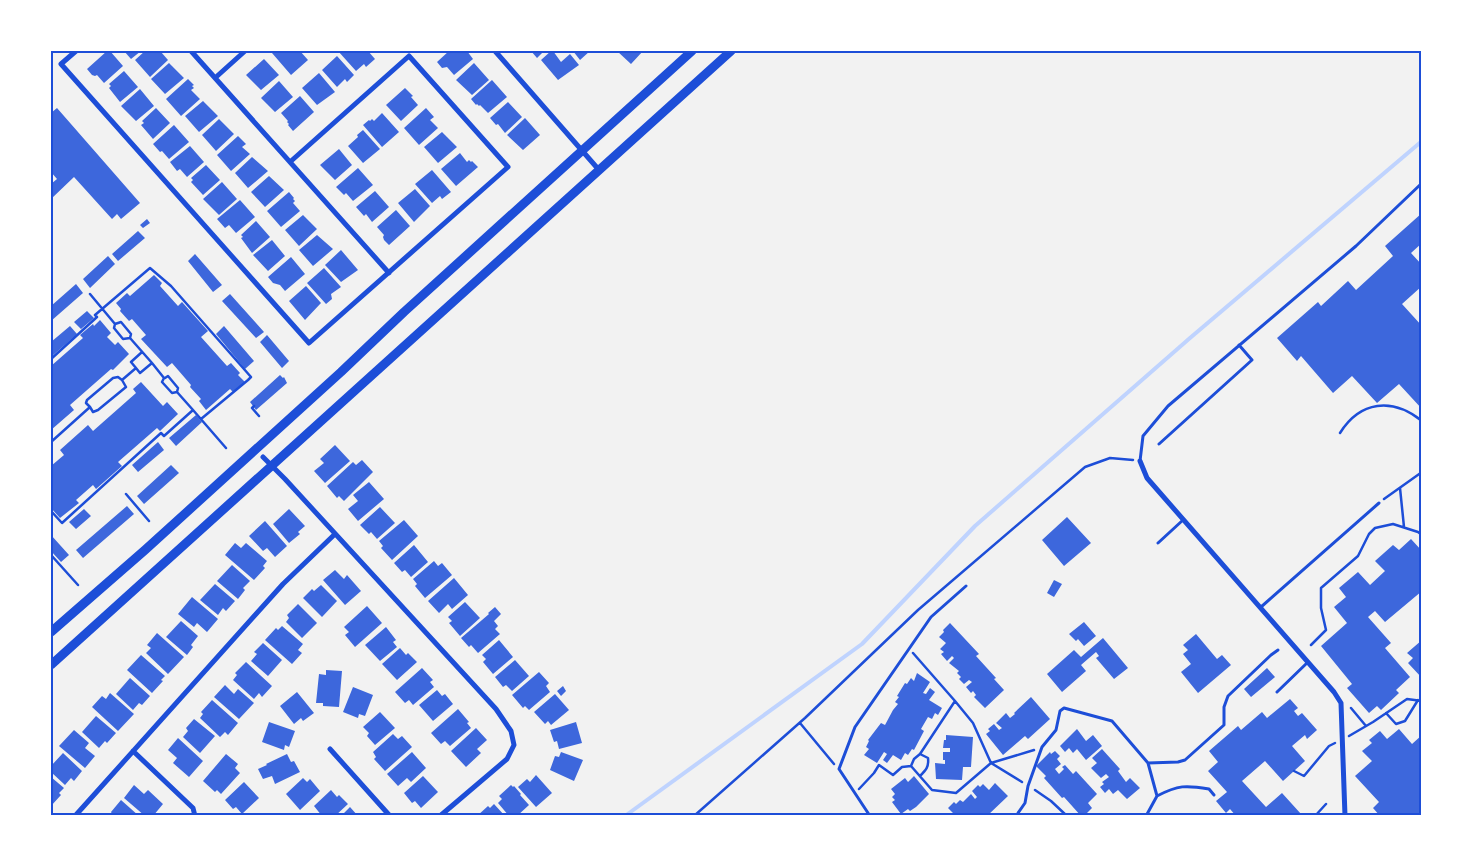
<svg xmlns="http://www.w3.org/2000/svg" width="1473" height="867" font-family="'Fira Sans',sans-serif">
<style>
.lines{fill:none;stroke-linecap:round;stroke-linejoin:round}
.stream{stroke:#bfd3fe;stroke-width:4}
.building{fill:#3d67dc}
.path{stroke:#1d4ed8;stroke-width:2.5}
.service{stroke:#1d4ed8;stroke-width:3}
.minor{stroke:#1d4ed8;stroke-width:5}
.secondary{stroke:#1d4ed8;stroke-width:9}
.neatline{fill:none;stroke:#1d4ed8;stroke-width:2}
</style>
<rect width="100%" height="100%" fill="#f2f2f2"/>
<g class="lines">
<path class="stream" d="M 625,816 L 862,644 L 975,526 L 1190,338 L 1422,141"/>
</g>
<path class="building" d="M 107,51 L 110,51 L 123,66 L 104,83 L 97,75 L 95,76 L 92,75 L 87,69 Z
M 124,51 L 141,51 L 131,59 Z
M 145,51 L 161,52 L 168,60 L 150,77 L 135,60 Z
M 274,51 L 300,51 L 308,60 L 291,75 L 272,53 Z
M 338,51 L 368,51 L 375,59 L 366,67 L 364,64 L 356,71 Z
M 449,51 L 467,51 L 473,59 L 454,75 L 447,67 L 442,68 L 437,62 Z
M 531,51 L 544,51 L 537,58 Z
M 551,51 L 553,51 L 561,62 L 570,54 L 579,65 L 558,80 L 541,60 Z
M 573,51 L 590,51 L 580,60 Z
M 617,51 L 643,51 L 631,64 Z
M 337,56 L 354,75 L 347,82 L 345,79 L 337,87 L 322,70 Z
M 264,59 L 279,75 L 261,90 L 246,75 Z
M 169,63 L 184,78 L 165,94 L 151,79 Z
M 474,63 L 489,80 L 472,95 L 456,80 Z
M 124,71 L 138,87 L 120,102 L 109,88 L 111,86 L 109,84 Z
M 319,73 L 335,92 L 317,105 L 302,88 Z
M 188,79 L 194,85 L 192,86 L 194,88 L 191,90 L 200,99 L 181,116 L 166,99 Z
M 492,80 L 507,97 L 488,113 L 480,105 L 479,106 L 477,104 L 476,105 L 471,99 Z
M 279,81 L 293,97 L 275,112 L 261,98 Z
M 405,88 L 413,96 L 411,97 L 418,105 L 401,121 L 386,105 Z
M 140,89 L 154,106 L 136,121 L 121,106 Z
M 300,96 L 314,112 L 293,131 L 288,125 L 289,124 L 287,122 L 288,121 L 281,113 Z
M 203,101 L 218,116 L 199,132 L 185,116 Z
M 508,102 L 522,117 L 505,133 L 498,124 L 496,125 L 490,118 Z
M 57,108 L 140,203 L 121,219 L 117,214 L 112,219 L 74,177 L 51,199 L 51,184 L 57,179 L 51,172 L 51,113 Z
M 156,108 L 170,123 L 153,139 L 141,125 L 144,123 L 142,121 Z
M 426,108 L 434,117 L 430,120 L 438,128 L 419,145 L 404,128 Z
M 382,113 L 399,132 L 382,147 L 363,125 L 369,120 L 370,121 L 372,119 L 374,121 Z
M 525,118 L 540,135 L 523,150 L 507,135 Z
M 219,119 L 234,134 L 216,151 L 202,135 Z
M 174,125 L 189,142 L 169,159 L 162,151 L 160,152 L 153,144 Z
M 363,130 L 380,149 L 363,163 L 348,146 L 358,137 L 357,135 Z
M 442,132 L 457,147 L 438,163 L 424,147 Z
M 238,136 L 246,144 L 242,147 L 250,154 L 231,171 L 217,155 Z
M 190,146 L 204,162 L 187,177 L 180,169 L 177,171 L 170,162 Z
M 339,149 L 352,165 L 335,180 L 320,165 Z
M 460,153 L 467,162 L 469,160 L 471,162 L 472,161 L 478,167 L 456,186 L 441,169 Z
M 252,157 L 268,171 L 248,188 L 235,173 Z
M 206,165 L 220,180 L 203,195 L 191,182 L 193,180 L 191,178 Z
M 358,168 L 373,185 L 353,201 L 346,193 L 344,195 L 336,187 Z
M 432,170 L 451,192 L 442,199 L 440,196 L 432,203 L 415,184 Z
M 269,176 L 284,190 L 265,207 L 251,192 Z
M 222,182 L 237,199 L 219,215 L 203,199 Z
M 415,189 L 430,206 L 414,222 L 398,203 Z
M 375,191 L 389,207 L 372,222 L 366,214 L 364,216 L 356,207 Z
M 289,192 L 294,198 L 293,199 L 295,201 L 293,203 L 300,211 L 281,227 L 267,211 Z
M 240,200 L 255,217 L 236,233 L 229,225 L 225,228 L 217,219 Z
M 396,210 L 410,226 L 389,245 L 384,240 L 383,237 L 384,235 L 377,227 Z
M 1422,213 L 1422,243 L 1411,253 L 1422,265 L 1422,286 L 1402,304 L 1422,326 L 1422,409 L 1399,384 L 1377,403 L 1352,376 L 1333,393 L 1301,356 L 1297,361 L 1277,338 L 1318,302 L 1321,306 L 1348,281 L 1356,290 L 1393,256 L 1385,246 Z
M 303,215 L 317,229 L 299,246 L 285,230 Z
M 147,219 L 150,223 L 143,228 L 140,225 Z
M 256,221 L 270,237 L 252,253 L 241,238 L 243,237 L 241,235 Z
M 138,231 L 145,238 L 118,261 L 112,254 Z
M 317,235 L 333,249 L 313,266 L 299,250 Z
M 272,240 L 285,256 L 268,271 L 253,255 Z
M 341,250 L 358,270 L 341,282 L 325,265 Z
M 195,254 L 222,285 L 213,292 L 188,261 Z
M 108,256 L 115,264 L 90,288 L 83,279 Z
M 291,257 L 305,274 L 285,291 L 280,285 L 273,283 L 268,277 Z
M 324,268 L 341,287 L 331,294 L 332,299 L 326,304 L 307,283 Z
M 154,275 L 162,283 L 160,286 L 178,306 L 182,302 L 208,331 L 201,337 L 227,366 L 231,363 L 240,373 L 238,375 L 245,382 L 233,392 L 230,389 L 206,410 L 199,401 L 201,399 L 190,387 L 191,385 L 172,363 L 167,367 L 141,339 L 146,335 L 132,319 L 129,321 L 120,311 L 121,309 L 116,303 L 127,293 L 130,296 Z
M 76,284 L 83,293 L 51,321 L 51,306 Z
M 306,286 L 321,303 L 305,320 L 289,301 Z
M 230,294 L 264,332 L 256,338 L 222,301 Z
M 87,311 L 94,318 L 81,329 L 74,322 Z
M 100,320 L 111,333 L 107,337 L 115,345 L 118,342 L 129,354 L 113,370 L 111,369 L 70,405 L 74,410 L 51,430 L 51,366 L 83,338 L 80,335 L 93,324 L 94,326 Z
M 70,326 L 77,334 L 51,357 L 51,342 Z
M 224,326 L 254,361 L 245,369 L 216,334 Z
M 267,335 L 289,361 L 282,368 L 260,342 Z
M 280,375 L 283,378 L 284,377 L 287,383 L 256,410 L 250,402 Z
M 141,382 L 163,406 L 167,402 L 178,414 L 160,431 L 157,428 L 118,462 L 122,466 L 96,489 L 93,485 L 76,500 L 79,503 L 60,518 L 51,508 L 51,466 L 64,455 L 60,450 L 88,425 L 93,431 L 136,393 L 133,389 Z
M 196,415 L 202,422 L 176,446 L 169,438 Z
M 158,442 L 164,450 L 138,472 L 132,465 Z
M 335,445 L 350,461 L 325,483 L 314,471 L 324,463 L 320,459 Z
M 362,460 L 373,472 L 344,501 L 339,496 L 337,498 L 327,486 L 353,462 L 356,465 Z
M 171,465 L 179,473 L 144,504 L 137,496 Z
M 369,482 L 384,499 L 358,521 L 348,509 L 358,501 L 353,495 Z
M 127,506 L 134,514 L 83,558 L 76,550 Z
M 380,507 L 395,523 L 377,539 L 371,532 L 369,534 L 360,525 Z
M 84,509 L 91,516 L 76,529 L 69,522 Z
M 289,509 L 305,526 L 298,532 L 300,534 L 289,543 L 273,524 Z
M 1067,517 L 1091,543 L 1064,566 L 1042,540 Z
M 404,520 L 418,536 L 392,560 L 381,548 L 383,546 L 379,541 Z
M 265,521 L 287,546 L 275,557 L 267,548 L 263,551 L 249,536 Z
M 51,535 L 69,555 L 61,562 L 51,551 Z
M 1411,539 L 1422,551 L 1422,591 L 1385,622 L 1375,611 L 1368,617 L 1391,643 L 1385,648 L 1410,677 L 1396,690 L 1399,693 L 1381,710 L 1377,706 L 1369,713 L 1347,688 L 1352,684 L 1321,646 L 1347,623 L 1334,607 L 1346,597 L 1339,588 L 1358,572 L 1370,585 L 1385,571 L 1375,561 L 1393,545 L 1399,550 Z
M 235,543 L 241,548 L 246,543 L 267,561 L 263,566 L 265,568 L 254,580 L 225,555 Z
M 414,545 L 428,562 L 411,577 L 405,570 L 402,572 L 394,563 Z
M 434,561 L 438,566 L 442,563 L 452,575 L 425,598 L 415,586 L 417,584 L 413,579 Z
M 232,565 L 250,581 L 243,588 L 245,590 L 238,599 L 217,581 Z
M 335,570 L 344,579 L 347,575 L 361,591 L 345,605 L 323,580 Z
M 454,578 L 468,595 L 452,609 L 448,604 L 439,613 L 428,601 Z
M 1054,580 L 1062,584 L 1054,597 L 1047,593 Z
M 215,584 L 235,601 L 226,611 L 223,608 L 218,615 L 200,600 Z
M 321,585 L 337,601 L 322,617 L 303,598 L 312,589 L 314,591 Z
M 192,597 L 218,619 L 207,632 L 197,623 L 194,627 L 178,614 Z
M 465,602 L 480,618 L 460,636 L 449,623 L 452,621 L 448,617 Z
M 298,604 L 317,623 L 302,638 L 286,622 L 289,618 L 287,615 Z
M 367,606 L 382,623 L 355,647 L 345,635 L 349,632 L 344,627 Z
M 495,607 L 501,614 L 494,621 L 498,626 L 495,629 L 500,634 L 478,653 L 471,645 L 469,647 L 461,638 L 489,614 L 488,613 Z
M 181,621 L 198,636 L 191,645 L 193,647 L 187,655 L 166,637 Z
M 1084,622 L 1096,636 L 1084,646 L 1078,639 L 1076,641 L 1069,634 Z
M 950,623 L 979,654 L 976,656 L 996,678 L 994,679 L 1004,690 L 985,708 L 974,697 L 976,695 L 973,691 L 971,693 L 966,687 L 972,682 L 969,680 L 964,684 L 959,679 L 961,677 L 957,673 L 959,671 L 949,663 L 954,658 L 952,656 L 947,661 L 941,654 L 944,652 L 940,649 L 946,643 L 939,637 L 944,632 L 943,630 Z
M 282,626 L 303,644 L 298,650 L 302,653 L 292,664 L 265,640 L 276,628 L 278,630 Z
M 386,627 L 396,640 L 393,642 L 397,647 L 380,661 L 365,645 Z
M 157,633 L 184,657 L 168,674 L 146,653 L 151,648 L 147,645 Z
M 1196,634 L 1217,659 L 1222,655 L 1231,665 L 1198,693 L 1181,672 L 1191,664 L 1183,654 L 1188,650 L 1183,645 Z
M 1103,638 L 1128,668 L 1114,679 L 1096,658 L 1099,656 L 1096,652 L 1081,665 L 1086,671 L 1062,692 L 1047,674 L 1074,650 L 1081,657 Z
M 499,640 L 513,657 L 493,674 L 483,662 L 486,659 L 482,655 Z
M 1422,640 L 1422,678 L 1408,663 L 1413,658 L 1407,653 Z
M 263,643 L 282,660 L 268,676 L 251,661 L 257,654 L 254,652 Z
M 400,648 L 406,655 L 408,653 L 417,662 L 397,680 L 382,664 Z
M 141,655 L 165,676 L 161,680 L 163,681 L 152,693 L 127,670 Z
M 515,660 L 529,676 L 512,691 L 506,685 L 503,687 L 495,677 Z
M 246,662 L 272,686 L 262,697 L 259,693 L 254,699 L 233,680 L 237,675 L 235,673 Z
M 422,668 L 433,680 L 430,682 L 434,687 L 413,705 L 409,700 L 405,703 L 395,692 Z
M 1267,668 L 1275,677 L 1251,697 L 1244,689 Z
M 326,670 L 342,671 L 339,707 L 323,706 L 323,703 L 316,703 L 319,674 L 326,675 Z
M 539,672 L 549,683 L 546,686 L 550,692 L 529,710 L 525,706 L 523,708 L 512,695 Z
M 917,673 L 930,682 L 923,693 L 926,694 L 930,688 L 935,692 L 929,700 L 942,708 L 938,715 L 935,713 L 932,719 L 928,717 L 921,729 L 924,731 L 914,750 L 912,749 L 908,755 L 905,753 L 901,760 L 893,755 L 887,763 L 883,760 L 887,754 L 884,752 L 877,763 L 864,755 L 869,749 L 866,747 L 869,741 L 868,740 L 881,723 L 885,725 L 893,710 L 898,704 L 895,702 L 899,697 L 897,696 L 905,683 L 907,684 L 911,678 L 914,681 Z
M 130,678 L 150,696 L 142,705 L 139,703 L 133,710 L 116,694 Z
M 225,685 L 234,694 L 238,689 L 254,703 L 239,719 L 214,697 Z
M 563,686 L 566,691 L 561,696 L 557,691 Z
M 353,687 L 373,695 L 365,716 L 359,714 L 358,718 L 343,712 Z
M 437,690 L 442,696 L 445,694 L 453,704 L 433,721 L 419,705 Z
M 297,692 L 314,713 L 303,721 L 301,718 L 294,724 L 280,706 Z
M 110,693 L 134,714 L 118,731 L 92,707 L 102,696 L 106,699 Z
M 555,694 L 569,710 L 551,725 L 548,721 L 545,724 L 534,712 Z
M 1031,697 L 1050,719 L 1028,739 L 1025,736 L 1003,755 L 986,734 L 990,731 L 988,729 L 994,724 L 999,730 L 1002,728 L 996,723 L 1006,713 L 1010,718 L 1015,714 L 1014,713 Z
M 1290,699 L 1298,708 L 1294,711 L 1298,716 L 1302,713 L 1317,730 L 1307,739 L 1305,735 L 1292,746 L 1305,761 L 1283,781 L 1265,761 L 1242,781 L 1266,807 L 1282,793 L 1301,814 L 1299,816 L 1236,816 L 1230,809 L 1226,813 L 1216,801 L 1227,792 L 1208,771 L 1218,762 L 1209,751 L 1238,726 L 1241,730 L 1262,712 L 1267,718 Z
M 212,700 L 238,723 L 228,735 L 225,732 L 220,737 L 200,718 L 203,714 L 201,712 Z
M 458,709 L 469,722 L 467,723 L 471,728 L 450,746 L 445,741 L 441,744 L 431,733 Z
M 380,712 L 395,728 L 375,745 L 367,736 L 369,733 L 363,727 Z
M 96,716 L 116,733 L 107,743 L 105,741 L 99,748 L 82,732 Z
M 194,719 L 215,736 L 200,753 L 183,737 L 188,731 L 186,728 Z
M 269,722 L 295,731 L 289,747 L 285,745 L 284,750 L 262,742 Z
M 576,722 L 582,743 L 559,749 L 557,741 L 554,742 L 550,730 Z
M 476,728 L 487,740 L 477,749 L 481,753 L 466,767 L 451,751 Z
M 1077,729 L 1086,741 L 1093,735 L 1102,746 L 1086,760 L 1077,749 L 1073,753 L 1069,748 L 1065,752 L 1060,746 Z
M 1399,729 L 1412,744 L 1422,735 L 1422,814 L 1420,816 L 1380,816 L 1373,808 L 1379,802 L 1355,776 L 1372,761 L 1362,751 L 1372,743 L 1369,740 L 1380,731 L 1387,739 Z
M 74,730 L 89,743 L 85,748 L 95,756 L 85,768 L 59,746 Z
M 393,734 L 398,739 L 402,736 L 412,747 L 385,771 L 374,759 L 376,757 L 373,752 Z
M 946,735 L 973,737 L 971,767 L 963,767 L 962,780 L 936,779 L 935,763 L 945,764 L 945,760 L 943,760 L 943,752 L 950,752 L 950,748 L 943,748 L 944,740 L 946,740 Z
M 178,738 L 203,761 L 189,777 L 173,763 L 177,758 L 168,750 Z
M 1102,749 L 1120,769 L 1118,771 L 1126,782 L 1130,778 L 1140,788 L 1127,799 L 1118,790 L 1113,794 L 1109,789 L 1105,793 L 1100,787 L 1104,784 L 1102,782 L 1109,777 L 1106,774 L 1101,778 L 1091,768 L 1097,763 L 1092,758 Z
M 1055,751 L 1060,756 L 1057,759 L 1061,764 L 1055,769 L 1059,774 L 1064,769 L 1062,767 L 1065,765 L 1073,774 L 1076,771 L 1097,794 L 1088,803 L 1092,808 L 1084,816 L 1081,816 L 1064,797 L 1062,798 L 1044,778 L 1046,776 L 1036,766 L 1050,752 L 1051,754 Z
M 412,752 L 426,768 L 411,782 L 407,778 L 398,786 L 387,774 Z
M 561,752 L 583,760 L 574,781 L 550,770 L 555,756 L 559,757 Z
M 63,753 L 82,771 L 74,781 L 71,778 L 65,785 L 51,772 L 51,766 Z
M 226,754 L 238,764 L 235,768 L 240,773 L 221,794 L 217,790 L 215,792 L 203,781 Z
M 287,754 L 291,762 L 294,761 L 300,772 L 275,784 L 272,776 L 263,779 L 258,769 L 267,765 L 266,764 Z
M 536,775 L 552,793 L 536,807 L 518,787 L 527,779 L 530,782 Z
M 423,776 L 438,792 L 421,808 L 415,801 L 412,803 L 404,793 Z
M 914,776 L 929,794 L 916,807 L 910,811 L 908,809 L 901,814 L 892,802 L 895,800 L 892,797 L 895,794 L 891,789 L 905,778 L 908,782 Z
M 51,777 L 64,788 L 59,793 L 61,795 L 51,806 Z
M 303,778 L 307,782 L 310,779 L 320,791 L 300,810 L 286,794 Z
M 244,782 L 259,798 L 242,814 L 236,807 L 233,809 L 225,800 Z
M 995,783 L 1008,796 L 987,816 L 951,816 L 954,814 L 948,808 L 954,802 L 956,804 L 960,800 L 963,802 L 971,794 L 975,799 L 977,797 L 972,791 L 978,785 L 980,787 L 983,784 L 989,790 Z
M 134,785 L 144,794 L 148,790 L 163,804 L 153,816 L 145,816 L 124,798 Z
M 511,785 L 513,787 L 514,786 L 521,794 L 520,795 L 529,805 L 517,816 L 509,816 L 498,803 L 502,799 L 499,796 Z
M 331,790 L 337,797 L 339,795 L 348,804 L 335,816 L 322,816 L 314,806 Z
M 121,800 L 139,816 L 113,816 L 111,812 Z
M 494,804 L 505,816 L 477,816 L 488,806 L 490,808 Z
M 350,807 L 358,816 L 341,816 Z"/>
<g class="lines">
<path class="path" d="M 90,294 L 115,324 L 121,322 L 131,334 L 130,338 L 152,363
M 115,324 L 114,328 L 123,339 L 130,338
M 51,359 L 97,317 L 95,315 L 150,268 L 171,286 L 251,377 L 248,380 L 201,419
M 136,368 L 131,362 L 142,352
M 165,378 L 168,376 L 178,388 L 177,392
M 254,406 L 252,408 L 259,416
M 90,407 L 86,403 L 87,400 L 113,378 L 118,377 L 122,380
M 1340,433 C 1360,401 1392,397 1422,421
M 51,442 L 90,407 L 93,412 L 98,410 L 126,387 L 122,380 L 136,368 L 140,373 L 152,363 L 164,378 L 162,382 L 172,393 L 177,392 L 193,410
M 1400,488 L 1404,527
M 126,494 L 149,521
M 1384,499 L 1422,472
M 51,511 L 62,523 L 161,433 L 164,436 L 193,410 L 226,448
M 51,555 L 78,585
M 1311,645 L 1326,630 L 1321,608 L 1321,588 L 1358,556 L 1369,534 L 1375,528 L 1393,524 L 1418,532 L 1422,535
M 913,653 L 955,701
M 1351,708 L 1366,726
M 1386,713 L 1396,724 L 1405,721 L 1418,700
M 800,723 L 834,764
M 1349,736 L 1373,722 L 1407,699 L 1422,701
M 920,754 L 955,701 L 973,723 L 991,763 L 1022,782
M 1294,771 L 1304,776 L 1329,746 L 1335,743
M 920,776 C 926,770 929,767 928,758 L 920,754 L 914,759 L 911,766 L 932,790 L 956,793 L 991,763 L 1034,750
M 859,789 L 874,773 L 879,765 L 893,775 L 902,767 L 911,766
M 1035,790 L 1051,801 L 1067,816
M 694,816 L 805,718 L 918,610 L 1085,467 L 1110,458 L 1133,460
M 1315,816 L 1326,804"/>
<path class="service" d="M 1159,444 L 1252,360 L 1239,345
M 1140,461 L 1143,436 L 1168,406 L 1356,246 L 1422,183
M 1158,543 L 1183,520
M 1261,607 L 1379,503
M 1277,692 L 1308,662
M 1148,763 L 1178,762 L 1185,760 L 1224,725 L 1224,707 L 1228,696 L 1271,655 L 1278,650
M 1157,796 C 1178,785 1186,785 1209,789 L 1214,795
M 870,816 L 839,769 L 855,727 L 931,617 L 966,586
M 1016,816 L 1025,803 L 1028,786 L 1042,747 L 1056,730 L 1060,711 L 1064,708 L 1112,721 L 1148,763 L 1157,796 L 1146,816"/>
<path class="minor" d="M 76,51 L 61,64 L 309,343 L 508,167 L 409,56 L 290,162
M 191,51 L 389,273
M 495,51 L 599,170
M 215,78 L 245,51
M 263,457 L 285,479 L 496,709 L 511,731 L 514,745 L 507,759 L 440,816
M 1140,461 L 1147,478 L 1334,692 L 1341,703 L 1345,816
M 330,749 L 390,816
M 133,751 L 193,808 L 195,816
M 75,816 L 283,584 L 335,534"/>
<path class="secondary" d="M 51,632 L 145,550 L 341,372 L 404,312 L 692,51
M 51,665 L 731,51"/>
</g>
<rect width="1473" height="867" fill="none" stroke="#ffffff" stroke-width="105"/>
<rect x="52" y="52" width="1368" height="762" class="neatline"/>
</svg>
